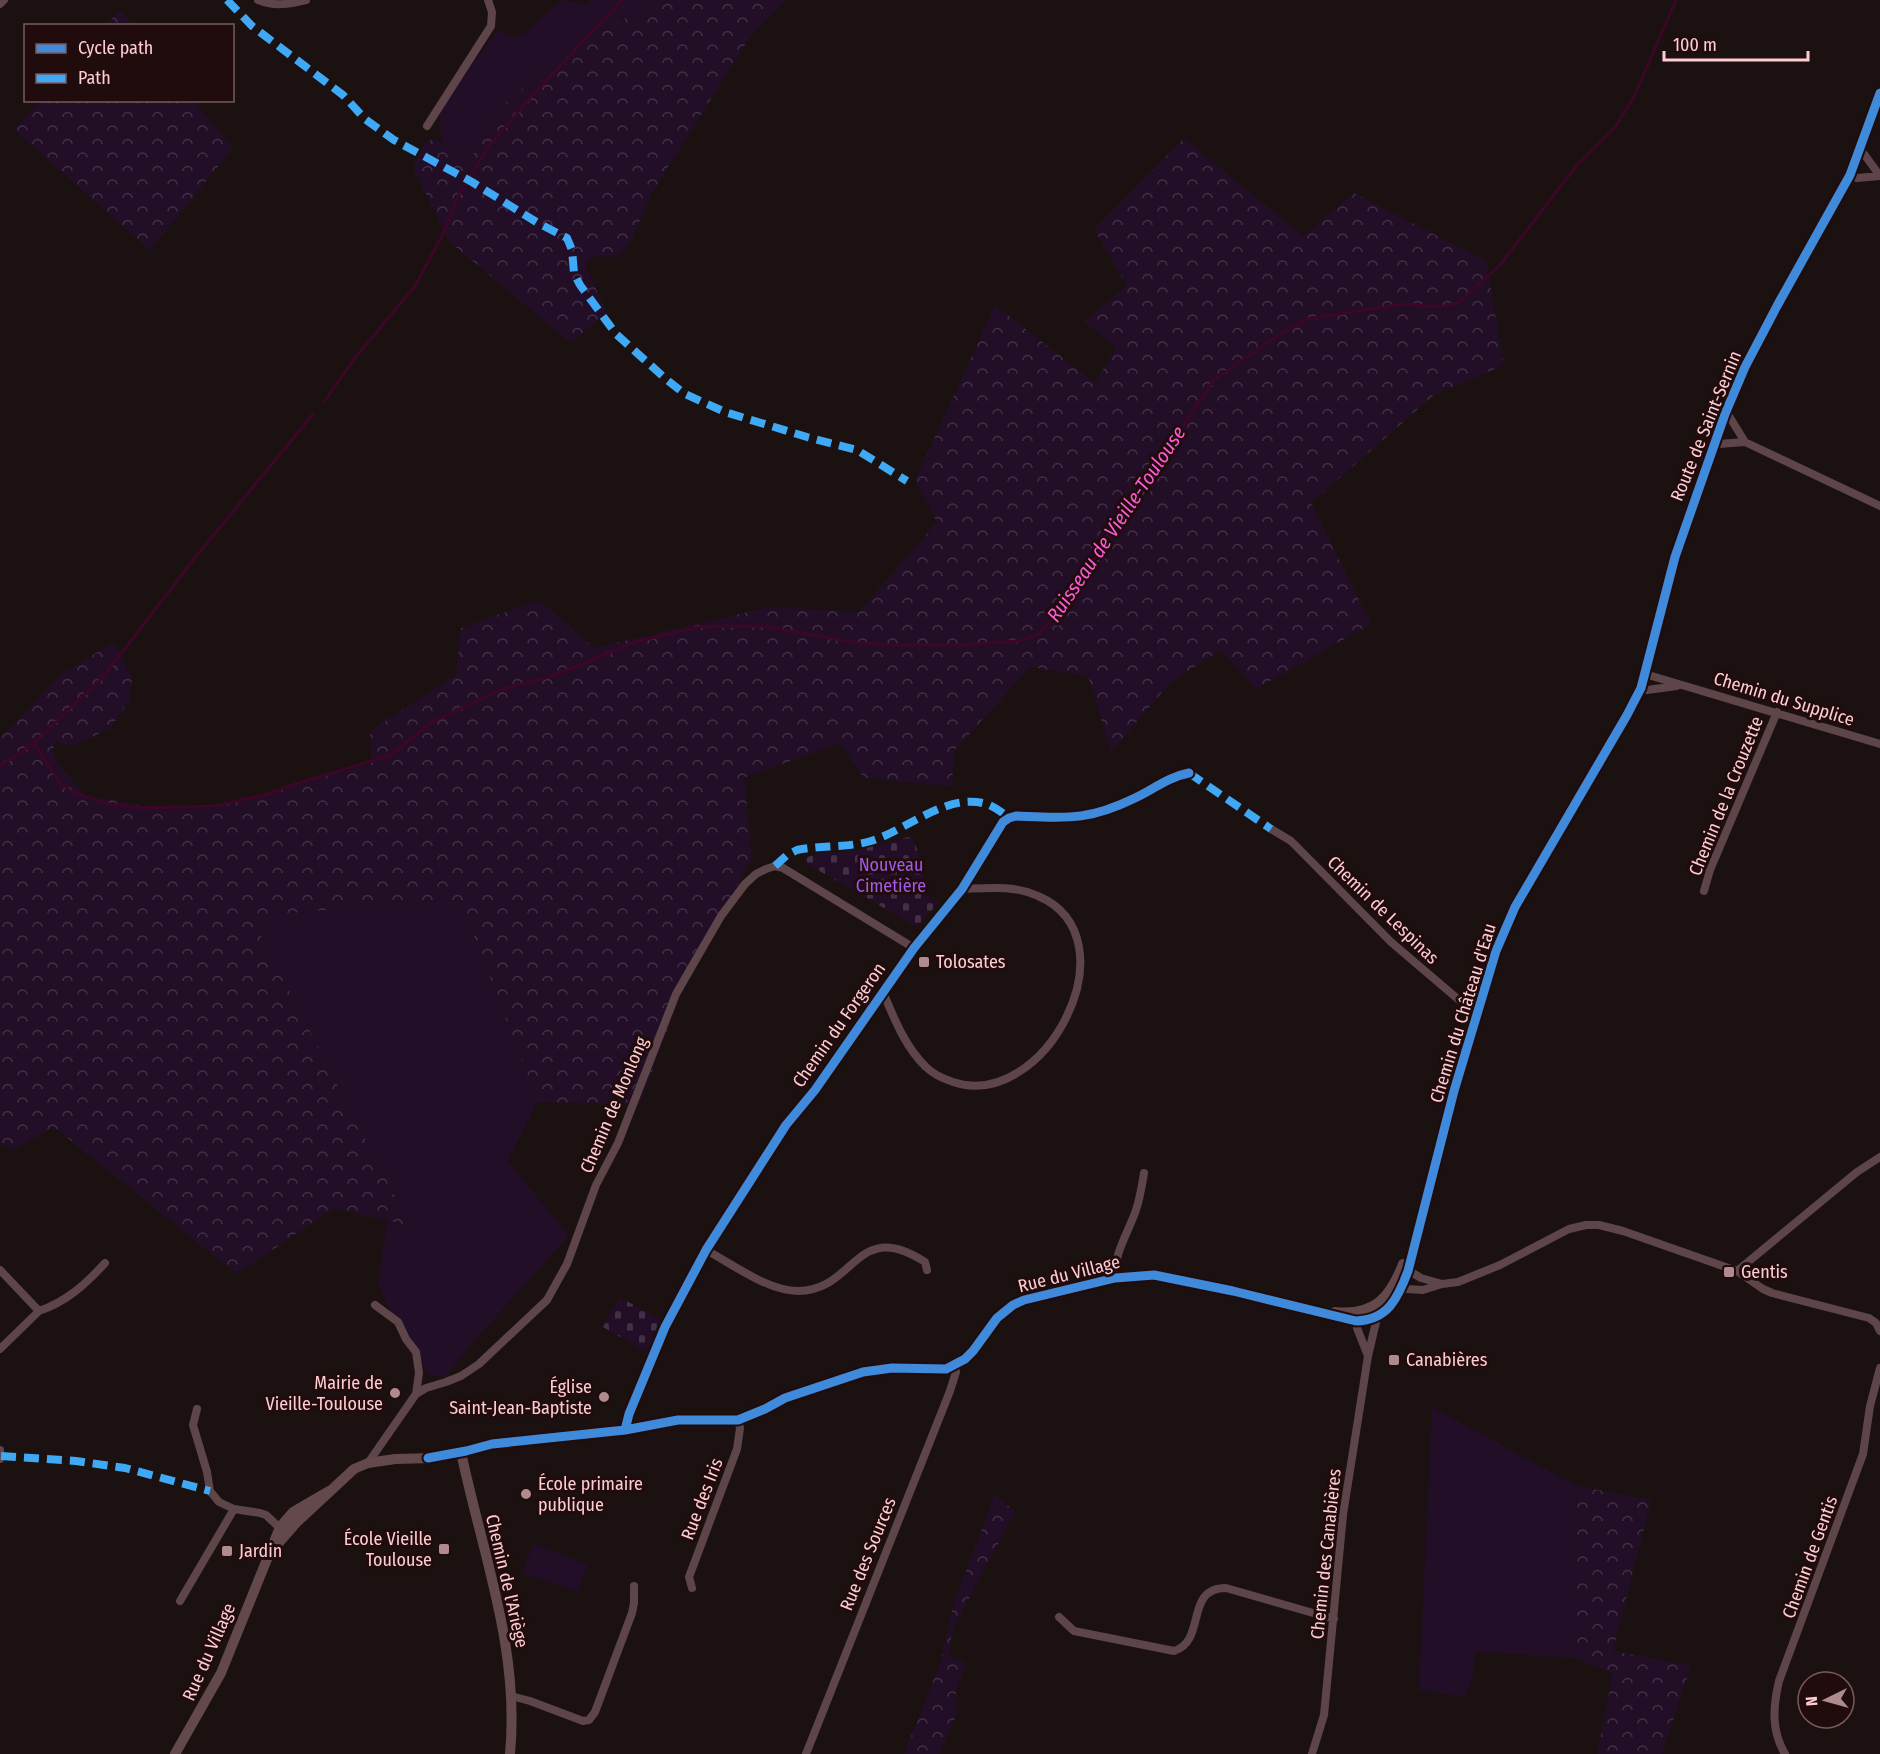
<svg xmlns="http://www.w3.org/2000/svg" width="1880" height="1754" font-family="'Fira Sans Condensed',sans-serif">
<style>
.green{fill:#220e27}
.forest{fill:url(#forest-crowns)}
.cemetery{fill:url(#cemetery-stones)}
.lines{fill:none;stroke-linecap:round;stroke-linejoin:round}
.stream{stroke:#3c0727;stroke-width:3}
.street{stroke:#5d4549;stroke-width:8}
.secondary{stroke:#63484c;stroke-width:10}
.quiet{stroke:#3fa9f5;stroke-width:8;stroke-dasharray:15 8;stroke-linecap:butt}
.cycleway-casing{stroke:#210c0d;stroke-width:13}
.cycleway{stroke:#408adc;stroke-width:9}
.poi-dot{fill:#b08b8e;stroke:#210c0d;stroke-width:2}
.labels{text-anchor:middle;stroke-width:6;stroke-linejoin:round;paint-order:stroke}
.street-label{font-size:18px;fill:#ffccd2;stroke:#210c0d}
.park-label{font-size:18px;fill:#a25ae7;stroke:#210c0d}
.poi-label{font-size:18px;fill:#ffccd2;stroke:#210c0d;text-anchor:start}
.water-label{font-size:20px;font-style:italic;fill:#ff5ad9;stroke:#210c0d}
</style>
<defs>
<pattern id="forest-crowns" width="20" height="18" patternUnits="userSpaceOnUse" patternTransform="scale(1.5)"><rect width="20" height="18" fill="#220e27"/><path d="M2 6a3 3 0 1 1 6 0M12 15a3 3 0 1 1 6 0" fill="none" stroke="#433045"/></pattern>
<pattern id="cemetery-stones" width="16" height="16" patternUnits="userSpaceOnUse" patternTransform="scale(1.5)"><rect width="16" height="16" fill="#220e27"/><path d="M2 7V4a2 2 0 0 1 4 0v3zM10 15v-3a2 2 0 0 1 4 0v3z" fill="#433045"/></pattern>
</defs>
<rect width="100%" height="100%" fill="#1c1111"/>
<path class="green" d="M 562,0 L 586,4 L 590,0 L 657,0 L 626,18 L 588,36 L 508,100 L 476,149 L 469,163 L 453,160 L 443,144 L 439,128 L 440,109 L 497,30 L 512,36 L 523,34 Z
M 460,900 L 538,1102 L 508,1161 L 569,1236 L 473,1342 L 446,1377 L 431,1375 L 406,1349 L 378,1284 L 387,1221 L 410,1226 L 251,916 Z
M 1432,1407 L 1577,1486 L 1575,1658 L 1476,1652 L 1471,1684 L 1464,1697 L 1419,1690 Z
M 533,1544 L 588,1564 L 578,1592 L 522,1573 Z"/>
<path class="forest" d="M 657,0 L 787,0 L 752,34 L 653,191 L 629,245 L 616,257 L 595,256 L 585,264 L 606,312 L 571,343 L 450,242 L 413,168 L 425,142 L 435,139 L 443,144 L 453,160 L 469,163 L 476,149 L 508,100 L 588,36 L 626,18 Z
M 120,10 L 133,25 L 106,25 Z
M 40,101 L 194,101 L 233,148 L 150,250 L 14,130 Z
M 1184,138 L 1303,236 L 1354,193 L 1486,261 L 1504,365 L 1434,395 L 1311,503 L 1371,624 L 1256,689 L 1221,650 L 1171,682 L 1111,752 L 1088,676 L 1030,667 L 954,751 L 952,786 L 864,778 L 840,743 L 744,778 L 752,858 L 679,999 L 640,1104 L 538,1102 L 460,900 L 251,916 L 410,1226 L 334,1208 L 237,1274 L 54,1127 L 12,1150 L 0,1142 L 0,738 L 61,675 L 114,642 L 132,679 L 129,701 L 110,728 L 74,746 L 53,741 L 55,759 L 84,795 L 161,809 L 228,804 L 329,774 L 371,764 L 370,731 L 456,675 L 461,628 L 539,600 L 594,648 L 769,607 L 859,612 L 937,522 L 915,481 L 995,305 L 1095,383 L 1116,348 L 1084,321 L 1127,286 L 1094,229 Z
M 1577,1486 L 1651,1500 L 1613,1651 L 1691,1666 L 1662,1754 L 1597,1754 L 1613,1673 L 1575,1658 Z
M 995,1494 L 1015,1512 L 952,1630 L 949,1656 L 966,1663 L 956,1691 L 957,1714 L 939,1754 L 904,1754 L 940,1664 L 954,1603 Z"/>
<path class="cemetery" d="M 912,836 L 924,870 L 921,893 L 939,902 L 917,927 L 804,862 L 808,857 L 816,854 L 859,850 Z
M 619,1297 L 660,1319 L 647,1352 L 603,1327 Z"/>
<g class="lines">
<path class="stream" d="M 324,402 L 354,359 L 415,286 L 442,236 L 459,194 L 489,146 L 530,98 L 622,0
M 35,742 L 103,677 L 194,559 L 313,414
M 0,766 L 34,743 L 60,783 L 72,792 L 108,804 L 140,808 L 214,806 L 272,793 L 292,785 L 391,755 L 432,722 L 503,689 L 553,676 L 635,642 L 698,627 L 760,626 L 859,643 L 887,645 L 966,645 L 1017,641 L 1038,635 L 1070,596 L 1214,380 L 1274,338 L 1307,319 L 1404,304 L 1440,307 L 1458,303 L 1500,265 L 1577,165 L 1615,127 L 1634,97 L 1676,0"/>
<path class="street" d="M 258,0 C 275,7 289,4 306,0
M 0,4 L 4,0
M 427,126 L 491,26 L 492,12 L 488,0
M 1860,151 L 1864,154 L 1880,176
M 1850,175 L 1857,178 L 1880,176
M 1725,414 L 1729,416 L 1745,442 L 1880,506
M 1714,442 L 1719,444 L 1745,442
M 1645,674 L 1880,744
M 1641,688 L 1647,690 L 1677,686
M 1271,829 L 1291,841 L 1391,942 L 1466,1006 L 1477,1010
M 1704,891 L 1710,870 L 1777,712
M 883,992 C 894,1018 905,1047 926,1067 C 933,1074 944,1079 953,1082 C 1045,1113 1136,938 1038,896 C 1015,885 987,888 962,889
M 706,1250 C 732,1264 768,1291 798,1291 C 856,1291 855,1217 925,1262 L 927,1270
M 0,1270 L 39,1311 L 0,1349
M 1737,1271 L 1857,1172 L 1880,1157
M 1405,1273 L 1411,1272 L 1421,1278 L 1442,1284
M 1115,1278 C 1113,1255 1129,1231 1136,1210 C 1140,1198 1142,1185 1144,1173
M 1400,1281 L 1407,1289 L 1423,1290 L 1442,1284 L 1458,1282 L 1500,1265 L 1569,1229 L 1586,1225 L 1599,1225 L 1623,1231 L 1737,1271 L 1763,1289 L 1772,1293 L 1869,1318 L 1876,1323 L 1880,1331
M 375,1305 L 398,1322 L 406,1339 L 416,1352 L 419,1373 L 416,1394
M 39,1311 C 66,1302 86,1284 105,1263
M 1357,1317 L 1357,1328 L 1368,1356 L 1376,1322 L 1372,1314
M 197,1409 L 193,1425 L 207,1472 L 210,1491 L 219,1502 L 234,1509 L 260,1513 L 266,1515 L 283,1531
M 625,1430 L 629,1414 L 665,1327 L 706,1250 L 786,1125 L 815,1090 L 914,948 L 962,889 L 1003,822 L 1009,818 L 1016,816 C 1067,818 1088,821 1135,798 C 1154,789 1168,777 1189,773
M 0,1450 L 0,1459
M 368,1463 L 416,1394 L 426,1388 L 446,1382 L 461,1376 L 479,1364 L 547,1300 L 567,1264 L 596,1185 L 618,1143 L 676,994 L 721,916 L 745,884 L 756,874 L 766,869 L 775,866 L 783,868 L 914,948
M 692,1588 L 689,1577 L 737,1449 L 740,1428 L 738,1420
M 180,1601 L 234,1509
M 1059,1617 L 1074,1631 L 1174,1651 C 1207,1641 1184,1588 1226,1588 L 1334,1619
M 511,1696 L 530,1701 L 583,1721 L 589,1720 L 595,1712 L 632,1613 L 634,1603 L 634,1586
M 806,1754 L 950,1391 L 956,1372 L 955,1366
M 1312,1754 L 1324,1715 L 1343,1515 L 1368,1356
M 1785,1754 C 1771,1730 1773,1707 1779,1681 L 1863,1454 L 1870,1406 L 1880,1368"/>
<path class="secondary" d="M 1335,1312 C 1374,1316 1390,1298 1403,1264
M 461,1452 C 482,1553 520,1648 510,1754
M 428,1458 L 466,1451 L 492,1444 L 625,1430 L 678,1420 L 738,1420 L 765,1409 L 785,1398 L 863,1372 L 892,1368 L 946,1369 L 965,1359 L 973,1351 L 997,1318 L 1013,1305 L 1024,1300 L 1115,1278 L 1154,1275 L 1233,1291 L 1356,1321 C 1388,1320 1398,1298 1408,1271 L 1454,1091 L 1496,951 L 1515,907 L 1627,715 L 1641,688 L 1675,557 L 1725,414 L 1745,367 L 1777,306 L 1850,175 L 1880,93
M 276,1546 L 297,1522 L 354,1469 L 368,1463 L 395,1459 L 434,1458
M 175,1754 L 221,1673 L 280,1527 L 293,1512 L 329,1491"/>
<path class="quiet" d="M 227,0 L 252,26 L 343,95 L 365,119 L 394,140 L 472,182 L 538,223 L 567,238 L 572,250 L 574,273 L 580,285 L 616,334 L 667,380 L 685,394 L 725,412 L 807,437 L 857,450 L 907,481
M 1189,773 L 1271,829
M 775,866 L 787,855 L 797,850 C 822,845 848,848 871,841 C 907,830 950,790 989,805 C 996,808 1003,813 1009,818
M 1,1456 L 76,1461 L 125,1468 L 210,1491"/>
<g class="cycleway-casing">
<path id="cycleway" d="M 625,1430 L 629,1414 L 665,1327 L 706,1250 L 786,1125 L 815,1090 L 914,948 L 962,889 L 1003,822 L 1009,818 L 1016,816 C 1067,818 1088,821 1135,798 C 1154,789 1168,777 1189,773
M 428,1458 L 466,1451 L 492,1444 L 625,1430 L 678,1420 L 738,1420 L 765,1409 L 785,1398 L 863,1372 L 892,1368 L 946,1369 L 965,1359 L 973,1351 L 997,1318 L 1013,1305 L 1024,1300 L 1115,1278 L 1154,1275 L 1233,1291 L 1356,1321 C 1388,1320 1398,1298 1408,1271 L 1454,1091 L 1496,951 L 1515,907 L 1627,715 L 1641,688 L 1675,557 L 1725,414 L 1745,367 L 1777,306 L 1850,175 L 1880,93"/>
</g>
<use href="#cycleway" class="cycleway"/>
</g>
<g class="poi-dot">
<rect x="918" y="956" width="12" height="12" rx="3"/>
<rect x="1723" y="1266" width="12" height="12" rx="3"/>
<rect x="1388" y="1354" width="12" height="12" rx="3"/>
<circle cx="395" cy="1393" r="6"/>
<circle cx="604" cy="1397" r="6"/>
<circle cx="526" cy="1494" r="6"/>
<rect x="438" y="1543" width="12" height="12" rx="3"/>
<rect x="221" y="1545" width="12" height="12" rx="3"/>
</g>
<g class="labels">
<g class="street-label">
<text transform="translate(1706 426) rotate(-68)" y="6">Route de Saint-Sernin</text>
<text transform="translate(1784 699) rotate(17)" y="6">Chemin du Supplice</text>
<text transform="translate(1726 796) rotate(-68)" y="6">Chemin de la Crouzette</text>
<text transform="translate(1383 910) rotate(44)" y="6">Chemin de Lespinas</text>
<text transform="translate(1463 1013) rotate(-73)" y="6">Chemin du Château d'Eau</text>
<text transform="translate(839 1025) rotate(-55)" y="6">Chemin du Forgeron</text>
<text transform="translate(614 1105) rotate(-67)" y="6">Chemin de Monlong</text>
<text transform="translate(1069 1274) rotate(-14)" y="6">Rue du Village</text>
<text transform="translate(702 1499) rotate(-69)" y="6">Rue des Iris</text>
<text transform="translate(868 1554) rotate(-68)" y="6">Rue des Sources</text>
<text transform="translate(1326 1554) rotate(-84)" y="6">Chemin des Canabières</text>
<text transform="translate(1810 1557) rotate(-70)" y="6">Chemin de Gentis</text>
<text transform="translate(507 1581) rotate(77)" y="6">Chemin de l'Ariège</text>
<text transform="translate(209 1652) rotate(-66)" y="6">Rue du Village</text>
</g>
<g class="park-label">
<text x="891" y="871">Nouveau<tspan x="891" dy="21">Cimetière</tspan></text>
</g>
<g class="poi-label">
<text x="936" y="968">Tolosates</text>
<text x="1741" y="1278">Gentis</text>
<text x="1406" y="1366">Canabières</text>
<text x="383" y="1389" text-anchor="end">Mairie de<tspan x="383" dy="21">Vieille-Toulouse</tspan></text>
<text x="592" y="1393" text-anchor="end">Église<tspan x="592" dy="21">Saint-Jean-Baptiste</tspan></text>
<text x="538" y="1490">École primaire<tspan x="538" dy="21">publique</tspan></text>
<text x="432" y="1545" text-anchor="end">École Vieille<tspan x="432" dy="21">Toulouse</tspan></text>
<text x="239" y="1557">Jardin</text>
</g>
<g class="water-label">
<text transform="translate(1116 524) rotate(-56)" y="7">Ruisseau de Vieille-Toulouse</text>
</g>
</g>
<rect x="24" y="24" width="210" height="78" fill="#210c0d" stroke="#7a595c" stroke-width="1.5"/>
<rect x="36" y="44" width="30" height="9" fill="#408adc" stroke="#7a595c" stroke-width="1.5"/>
<text x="78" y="54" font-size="18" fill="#ffccd2">Cycle path</text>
<rect x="36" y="74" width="30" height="9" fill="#3fa9f5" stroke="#7a595c" stroke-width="1.5"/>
<text x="78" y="84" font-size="18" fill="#ffccd2">Path</text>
<g transform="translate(1826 1700) rotate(265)"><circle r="28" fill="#210c0d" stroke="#7a595c" stroke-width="1.5"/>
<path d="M0-4.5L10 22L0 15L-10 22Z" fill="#b08b8e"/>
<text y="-9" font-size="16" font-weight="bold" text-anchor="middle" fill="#ffccd2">N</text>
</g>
<path d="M1664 51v9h144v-9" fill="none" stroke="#ffccd2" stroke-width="3"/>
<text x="1673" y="51" font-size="18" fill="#ffccd2" stroke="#210c0d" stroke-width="4.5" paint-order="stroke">100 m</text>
</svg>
